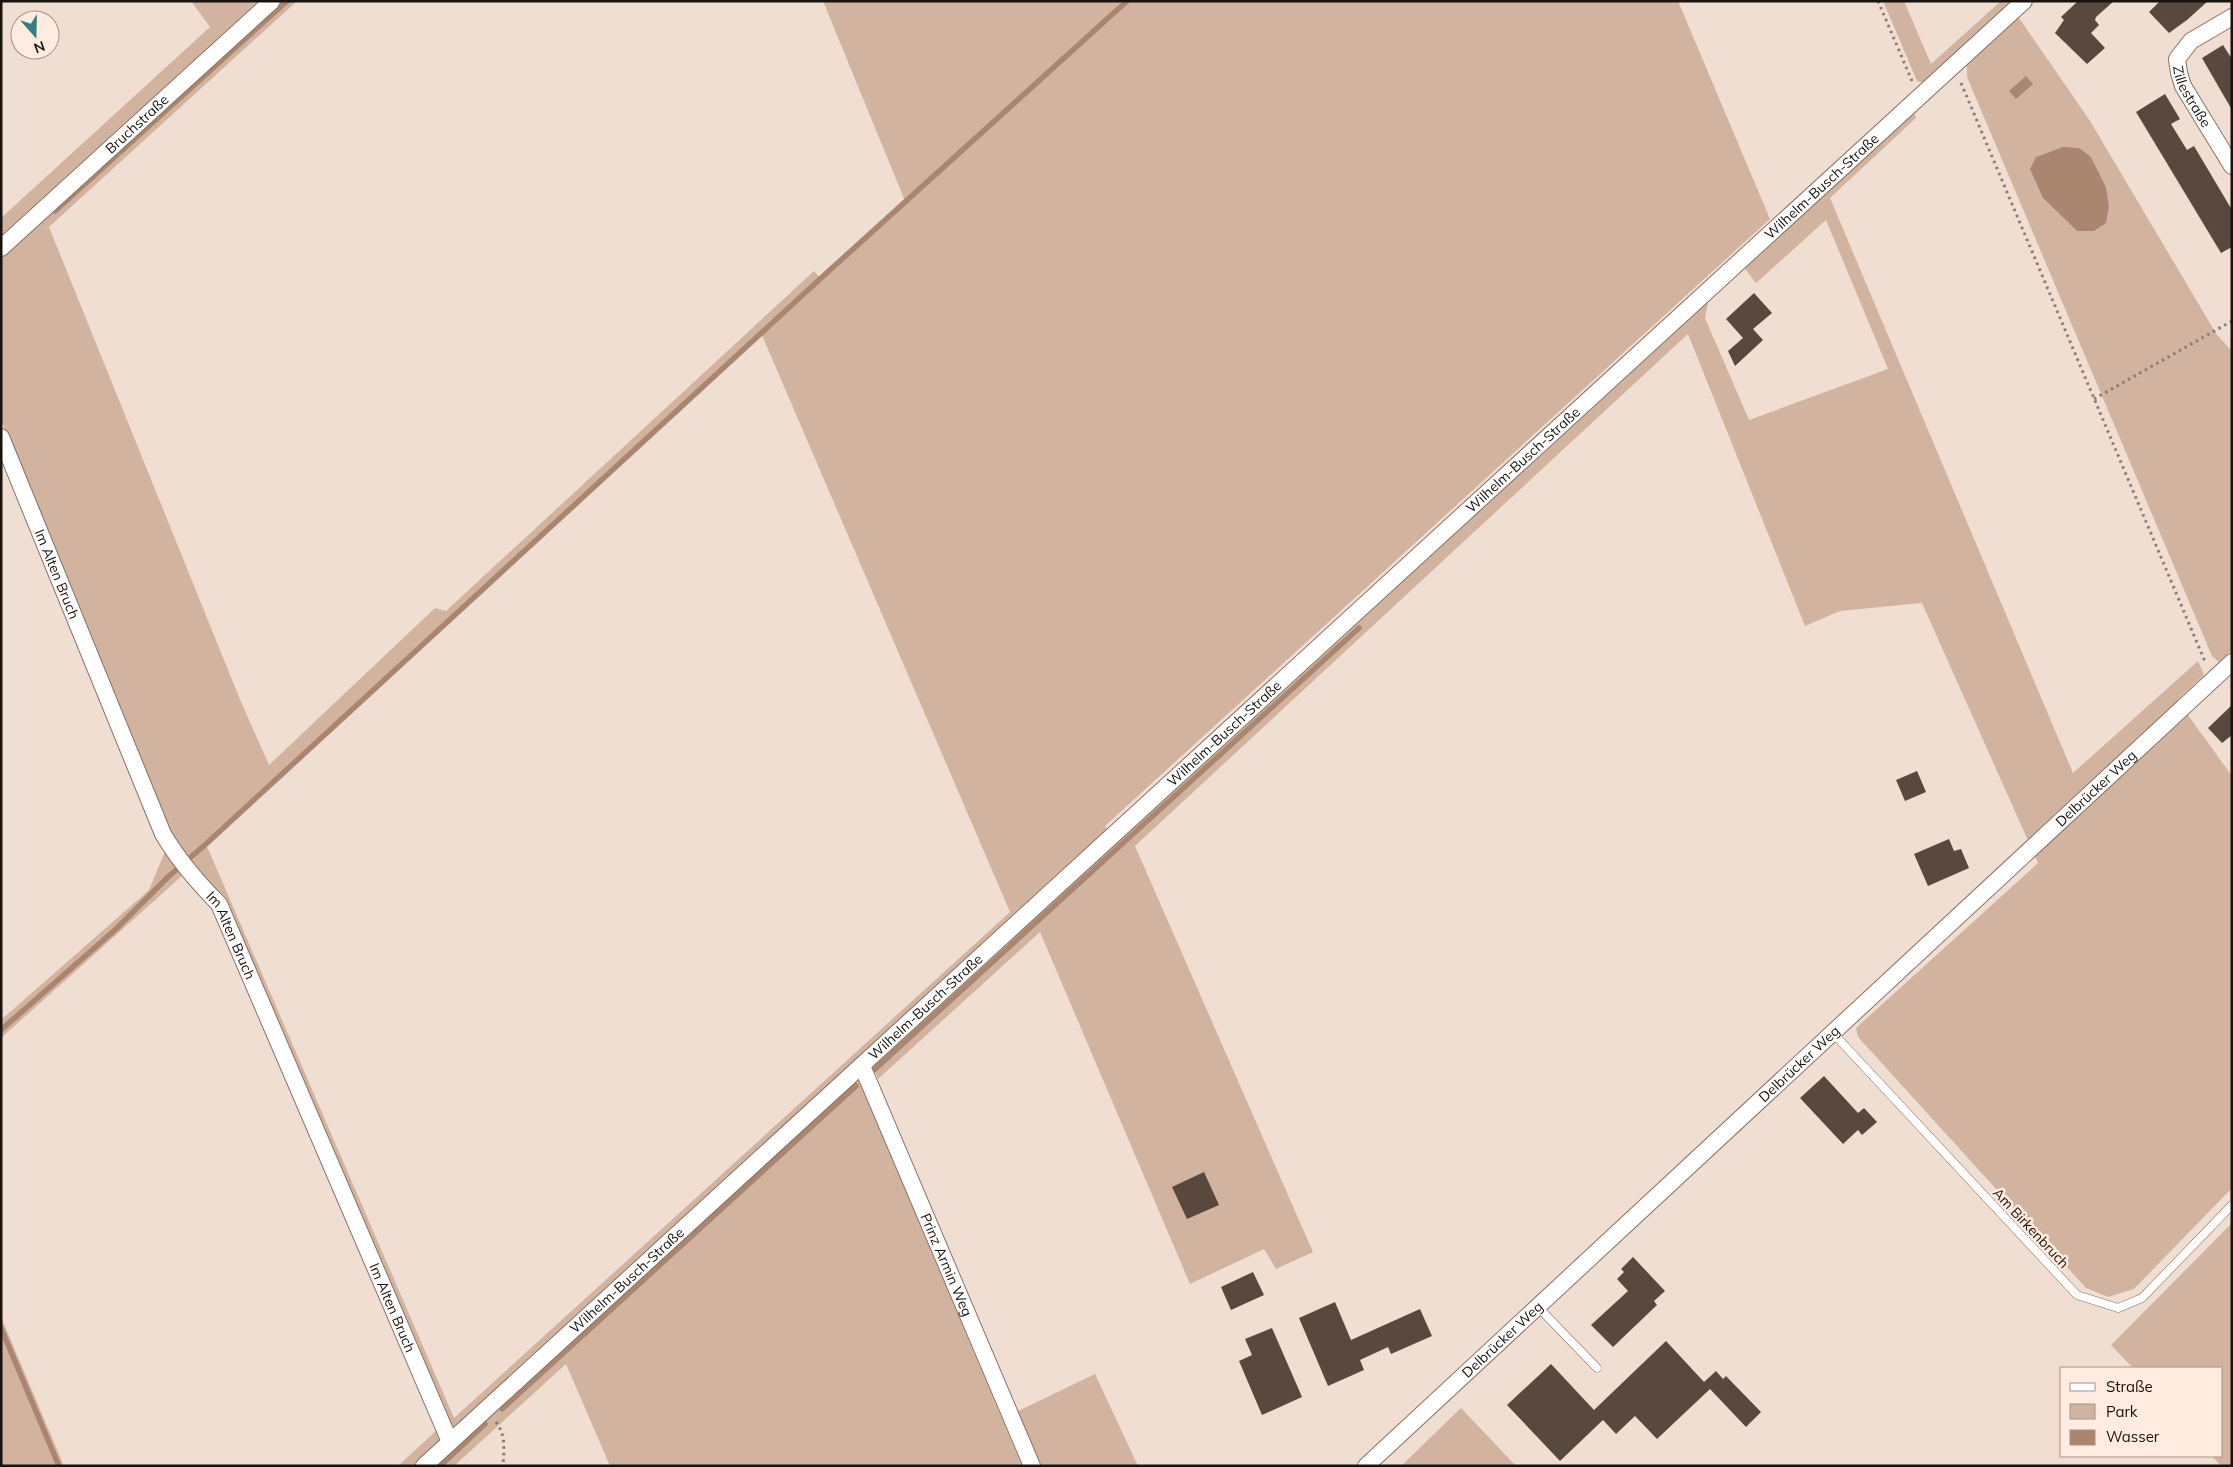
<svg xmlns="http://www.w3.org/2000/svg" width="2233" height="1467" font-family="Mulish,sans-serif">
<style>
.green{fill:#d2b3a0;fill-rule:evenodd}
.water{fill:#aa8671}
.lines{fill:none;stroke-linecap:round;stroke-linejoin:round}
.stream{stroke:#aa8671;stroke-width:5.5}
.building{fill:#58483e}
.service-casing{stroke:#847268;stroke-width:9}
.minor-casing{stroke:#847268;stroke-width:18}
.path{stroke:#8a7c75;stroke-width:3;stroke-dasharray:2.5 4;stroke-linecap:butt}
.service{stroke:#fff;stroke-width:8}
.minor{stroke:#fff;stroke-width:16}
.labels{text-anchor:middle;stroke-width:5;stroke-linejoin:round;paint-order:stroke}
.street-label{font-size:14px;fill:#19120e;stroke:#ffebe0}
</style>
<rect width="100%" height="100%" fill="#f1ded3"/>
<path class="green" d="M 191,1 L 263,1 L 101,164 L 280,1 L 297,1 L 49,227 L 241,702 L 269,765 L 435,608 L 446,611 L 814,271 L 820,278 L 905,201 L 823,1 L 1124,1 L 1125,3 L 1127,1 L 1678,1 L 1770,219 L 1105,826 L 1110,833 L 453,1430 L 223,901 L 169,834 L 1,420 L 1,218 L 210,27 ZM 761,333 L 1010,912 L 454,1418 L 206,844 Z
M 1883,1 L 1904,1 L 1931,64 L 2001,1 L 2013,1 L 1924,83 L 1917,81 Z
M 2017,15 L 2090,121 L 2217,335 L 2232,351 L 2232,650 L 2219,662 L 2212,656 L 1967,77 L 1967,61 ZM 2091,157 L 2106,187 L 2109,206 L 2094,231 L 2077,231 L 2043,198 Z
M 1913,109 L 1916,118 L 1830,198 L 2073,773 L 2198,661 L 2204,675 L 2177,700 L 2232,776 L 2232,1188 L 2134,1289 L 2108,1297 L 2086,1288 L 1858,1037 L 1856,1028 L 2038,863 L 1922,603 L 1840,611 L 1805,626 L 1688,334 L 1135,846 L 1313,1252 L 1276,1269 L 1264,1249 L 1190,1284 L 1040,932 L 878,1079 L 872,1062 L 1709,297 L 1705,318 L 1749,420 L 1888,369 L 1826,220 L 1756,283 L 1742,265 Z
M 166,849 L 183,875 L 1,1038 L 1,1020 L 149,890 Z
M 857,1075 L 1022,1466 L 610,1466 L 566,1364 L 454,1466 L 431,1466 Z
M 2232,1223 L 2232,1466 L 2221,1466 L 2212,1456 L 2222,1456 L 2222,1368 L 2133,1368 L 2111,1345 Z
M 1,1317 L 64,1466 L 1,1466 Z
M 1095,1374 L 1138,1466 L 1038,1466 L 1016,1412 Z
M 1461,1408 L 1516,1466 L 1401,1466 Z
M 439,1428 L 441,1441 L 417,1466 L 398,1466 Z"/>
<path class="water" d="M 2026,76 L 2033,84 L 2016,99 L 2009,91 Z
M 2063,147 L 2079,148 L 2091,157 L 2106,187 L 2109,206 L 2106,223 L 2094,231 L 2077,231 L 2043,198 L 2030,169 L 2036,157 Z"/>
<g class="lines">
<path class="stream" d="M 55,211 L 287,1
M 1,1030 L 116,929 L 169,876 L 206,844 L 820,279 L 1127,1
M 874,1070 L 1359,628
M 1,1328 L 59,1466
M 502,1409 L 856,1086
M 440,1466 L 485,1424"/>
</g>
<path class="building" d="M 2078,1 L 2114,1 L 2096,17 L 2095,20 L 2099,25 L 2091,33 L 2105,48 L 2087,64 L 2055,33 L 2064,20 L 2061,17 Z
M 2160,1 L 2208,1 L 2187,20 L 2169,33 L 2149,12 Z
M 2223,45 L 2232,59 L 2232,110 L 2202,58 Z
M 2165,94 L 2180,119 L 2171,124 L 2187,150 L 2194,146 L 2232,210 L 2232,247 L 2221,253 L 2136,112 Z
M 1754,293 L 1772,313 L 1753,329 L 1763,340 L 1735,366 L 1728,351 L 1743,338 L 1726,319 Z
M 2232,705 L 2232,735 L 2222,743 L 2208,728 Z
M 1917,771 L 1926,792 L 1905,801 L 1896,780 Z
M 1949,839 L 1954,851 L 1961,849 L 1969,868 L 1928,886 L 1914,854 Z
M 1824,1076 L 1858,1113 L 1864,1108 L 1877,1122 L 1862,1135 L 1858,1130 L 1843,1144 L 1800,1098 Z
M 1204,1172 L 1219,1205 L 1187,1219 L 1172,1187 Z
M 1633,1257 L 1665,1291 L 1654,1301 L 1657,1305 L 1613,1347 L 1591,1325 L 1628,1291 L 1617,1279 L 1624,1272 L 1621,1269 Z
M 1253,1272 L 1264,1295 L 1231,1310 L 1221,1287 Z
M 1335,1302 L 1351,1340 L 1420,1309 L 1432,1336 L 1391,1354 L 1388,1347 L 1360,1360 L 1364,1370 L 1328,1386 L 1299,1318 Z
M 1272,1328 L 1302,1397 L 1262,1415 L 1239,1361 L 1252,1355 L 1245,1339 Z
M 1666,1341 L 1704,1382 L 1716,1371 L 1723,1379 L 1726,1376 L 1761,1412 L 1746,1427 L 1710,1389 L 1657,1439 L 1635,1416 L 1616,1434 L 1603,1420 L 1560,1461 L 1507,1405 L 1551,1364 L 1594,1410 Z"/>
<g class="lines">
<g class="service-casing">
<path id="service" d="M 1832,1032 L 2077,1295 L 2118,1308 L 2142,1298 L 2232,1205
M 1538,1307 L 1597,1368"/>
</g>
<g class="minor-casing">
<g id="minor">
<path id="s1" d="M 2232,17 L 2191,41 L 2177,59 L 2179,73 L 2183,86 L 2232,166"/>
<path id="s2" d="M 1,248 L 272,1"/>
<path id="s3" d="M 1,437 L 163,834 C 179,861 197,882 219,904 L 450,1442"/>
<path id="s4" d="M 862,1066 L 1032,1466"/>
<path id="s5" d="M 424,1466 L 2024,1"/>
<path id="s6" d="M 1366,1466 L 2232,662"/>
</g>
</g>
<path class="path" d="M 1878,1 L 1912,81
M 1961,83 L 2206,664
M 2094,399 L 2232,321
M 496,1422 C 506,1435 504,1450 503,1466"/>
<use href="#service" class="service"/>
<use href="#minor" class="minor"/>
</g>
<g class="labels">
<g class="street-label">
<text dy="5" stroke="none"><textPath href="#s1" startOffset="111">Zillestraße</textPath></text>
<text dy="5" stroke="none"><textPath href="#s2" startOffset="184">Bruchstraße</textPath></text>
<text dy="5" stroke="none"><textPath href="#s5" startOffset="1895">Wilhelm-Busch-Straße</textPath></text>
<text dy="5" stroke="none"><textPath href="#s5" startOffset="1490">Wilhelm-Busch-Straße</textPath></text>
<text dy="5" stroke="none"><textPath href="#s3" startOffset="148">Im Alten Bruch</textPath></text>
<text dy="5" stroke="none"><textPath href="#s5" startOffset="1085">Wilhelm-Busch-Straße</textPath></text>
<text dy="5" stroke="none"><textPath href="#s6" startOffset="996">Delbrücker Weg</textPath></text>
<text dy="5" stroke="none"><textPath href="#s3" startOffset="552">Im Alten Bruch</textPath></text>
<text dy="5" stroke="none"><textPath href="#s5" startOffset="680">Wilhelm-Busch-Straße</textPath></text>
<text dy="5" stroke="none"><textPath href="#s6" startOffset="591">Delbrücker Weg</textPath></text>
<text transform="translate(2031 1228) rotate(47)" y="5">Am Birkenbruch</text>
<text dy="5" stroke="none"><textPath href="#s4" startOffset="216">Prinz Armin Weg</textPath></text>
<text dy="5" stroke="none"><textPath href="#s5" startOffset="275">Wilhelm-Busch-Straße</textPath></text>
<text dy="5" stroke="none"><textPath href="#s3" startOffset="958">Im Alten Bruch</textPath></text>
<text dy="5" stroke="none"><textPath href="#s6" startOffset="186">Delbrücker Weg</textPath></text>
</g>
</g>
<rect width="2233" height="1467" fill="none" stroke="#19120e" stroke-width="5"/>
<rect x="2060" y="1367" width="162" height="90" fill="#ffebe0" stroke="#a3948c"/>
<rect x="2070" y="1383" width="25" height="8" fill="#ffffff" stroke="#a3948c"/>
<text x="2106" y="1392" font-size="15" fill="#19120e">Straße</text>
<rect x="2070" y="1404" width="25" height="15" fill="#d2b3a0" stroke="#a3948c"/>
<text x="2106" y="1417" font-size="15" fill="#19120e">Park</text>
<rect x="2070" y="1430" width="25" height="15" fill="#aa8671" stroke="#a3948c"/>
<text x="2106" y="1442" font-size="15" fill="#19120e">Wasser</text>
<g transform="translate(35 35) rotate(160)"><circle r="24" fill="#ffebe0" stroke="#a3948c"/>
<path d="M0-4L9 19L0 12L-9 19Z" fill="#347d82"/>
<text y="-8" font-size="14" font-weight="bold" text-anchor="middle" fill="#19120e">N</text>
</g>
</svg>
